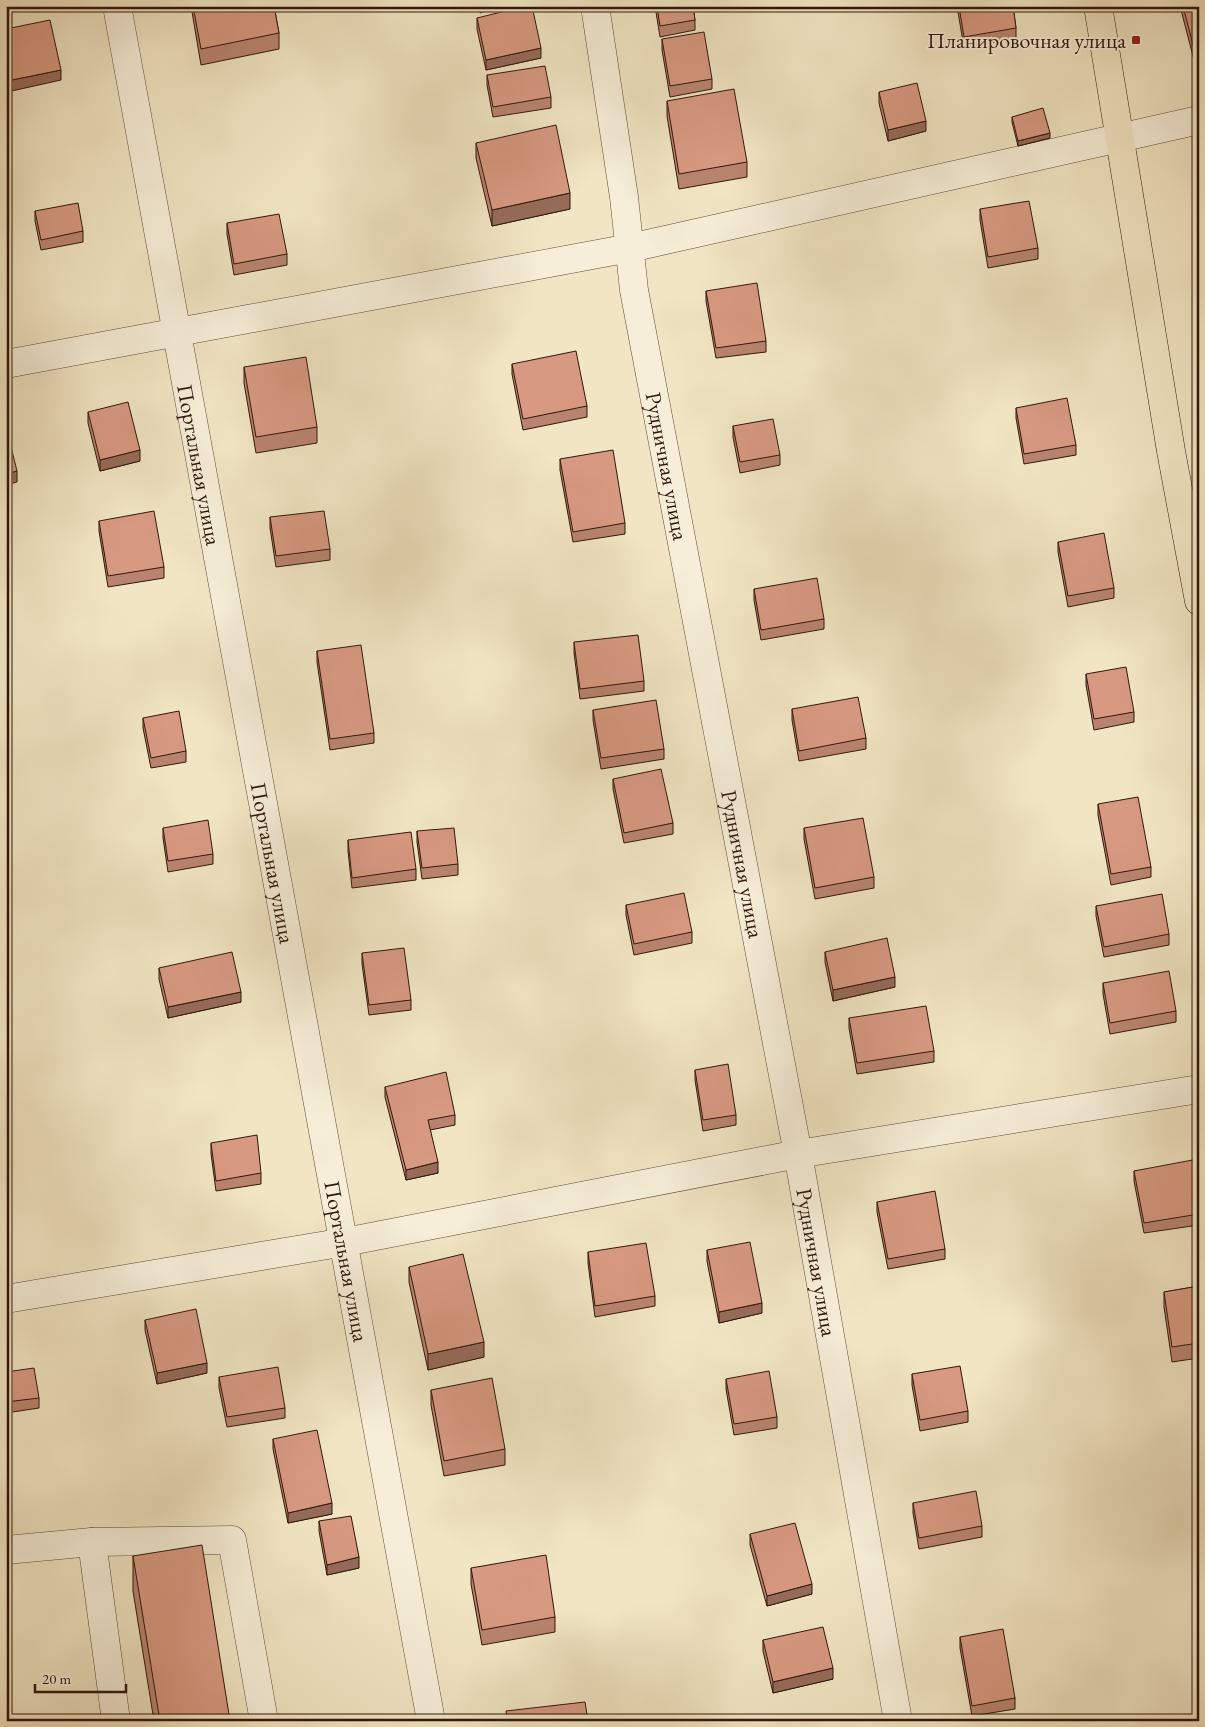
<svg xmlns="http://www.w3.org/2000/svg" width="1205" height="1727" font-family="'EB Garamond',serif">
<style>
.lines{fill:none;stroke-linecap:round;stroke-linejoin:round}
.minor-casing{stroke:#604a39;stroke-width:29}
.major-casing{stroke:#30170b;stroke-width:29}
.minor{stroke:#f6eed8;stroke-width:28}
.major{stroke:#f1e5c3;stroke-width:28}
.wall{fill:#b9846f;stroke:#30170b}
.shaded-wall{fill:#966b5a;stroke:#30170b}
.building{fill:#d79981;stroke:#30170b}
.poi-dot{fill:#8f2418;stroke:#f6eed8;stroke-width:2}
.labels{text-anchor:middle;stroke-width:4;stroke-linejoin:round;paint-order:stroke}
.poi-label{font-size:22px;fill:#30170b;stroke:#f6eed8;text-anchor:end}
.street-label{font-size:22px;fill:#30170b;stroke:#f6eed8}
</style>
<rect width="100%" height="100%" fill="#f1e5c3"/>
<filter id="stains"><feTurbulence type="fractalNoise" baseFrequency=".004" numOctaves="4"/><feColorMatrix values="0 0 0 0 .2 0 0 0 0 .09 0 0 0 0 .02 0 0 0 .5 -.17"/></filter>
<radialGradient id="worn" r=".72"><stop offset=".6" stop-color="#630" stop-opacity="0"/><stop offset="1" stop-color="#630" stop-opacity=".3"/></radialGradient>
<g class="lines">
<g class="minor-casing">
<g id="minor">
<path id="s1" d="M 117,6 C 218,578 328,1149 431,1721"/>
<path id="s2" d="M 595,6 L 624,197 L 634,290 L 798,1154 L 898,1721"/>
<path d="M 6,364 L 630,248 L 1199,120"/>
<path d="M 6,1299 L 345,1242 L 798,1154 L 1199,1089"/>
<path d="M 92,1542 L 232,1540 L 264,1721"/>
<path d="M 6,1550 L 92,1542 L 116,1721"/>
</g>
</g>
<g class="major-casing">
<path id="major" d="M 1098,6 L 1171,451 L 1199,601"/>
</g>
<use href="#minor" class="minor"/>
<use href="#major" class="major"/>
</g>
<path class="wall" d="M 191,6 L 274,6 L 279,33 L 279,49 L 201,65 Z
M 655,6 L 693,6 L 695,20 L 695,30 L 660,37 Z
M 957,6 L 1013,6 L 1016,28 L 1016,38 L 964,48 Z
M 1180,6 L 1199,6 L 1194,60 Z
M 477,18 L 541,58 L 486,70 L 477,29 Z
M 662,39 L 712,79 L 712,89 L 670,97 L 662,50 Z
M 487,75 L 551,97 L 551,108 L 493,117 L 487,85 Z
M 879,92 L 926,131 L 888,141 L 879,103 Z
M 667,101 L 747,162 L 747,177 L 679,189 L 667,116 Z
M 1012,117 L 1050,138 L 1018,146 L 1012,122 Z
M 476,143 L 570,209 L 492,226 L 476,158 Z
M 980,209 L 1038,248 L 1038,259 L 988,268 L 980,220 Z
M 35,211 L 83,231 L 83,242 L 41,250 L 35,221 Z
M 227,223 L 287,254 L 287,265 L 234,275 L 227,234 Z
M 706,291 L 766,341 L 766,352 L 716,358 L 706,301 Z
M 512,364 L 587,406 L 587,417 L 523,430 L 512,374 Z
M 244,367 L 317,427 L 317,443 L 256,453 L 244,383 Z
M 1016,408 L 1076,445 L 1076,455 L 1024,464 L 1016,418 Z
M 88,412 L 140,461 L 100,471 L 88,423 Z
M 733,426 L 780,455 L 780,465 L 740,473 L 733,437 Z
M 560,459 L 625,523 L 625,534 L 573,542 L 560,470 Z
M 270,517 L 330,549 L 330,560 L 276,567 L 270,528 Z
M 99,521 L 164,567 L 164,578 L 108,587 L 99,531 Z
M 1058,542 L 1114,588 L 1114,598 L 1068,607 L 1058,552 Z
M 754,589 L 824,619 L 824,629 L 761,640 L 754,600 Z
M 574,642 L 644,681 L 644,691 L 580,699 L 574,653 Z
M 317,651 L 374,733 L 374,743 L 330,750 L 317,662 Z
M 1086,674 L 1134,712 L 1134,722 L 1094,730 L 1086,685 Z
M 792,709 L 866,738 L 866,749 L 799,761 L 792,720 Z
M 593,710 L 664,749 L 664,759 L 601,769 L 593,720 Z
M 143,718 L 186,751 L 186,762 L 151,768 L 143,728 Z
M 613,779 L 673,823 L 673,834 L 624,843 L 613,789 Z
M 1098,804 L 1151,867 L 1151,877 L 1111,885 L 1098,815 Z
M 163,828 L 213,854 L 213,864 L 168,872 L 163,838 Z
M 804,828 L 874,877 L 874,888 L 815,899 L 804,839 Z
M 417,831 L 458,864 L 458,875 L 422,879 L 417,842 Z
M 348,840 L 416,869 L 416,880 L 352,888 L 348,851 Z
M 626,905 L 692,932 L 692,943 L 634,955 L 626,915 Z
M 1096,906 L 1169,934 L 1169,945 L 1104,957 L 1096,916 Z
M 825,952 L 895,987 L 833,1001 L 825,962 Z
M 362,953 L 411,1000 L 411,1010 L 369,1015 L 362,964 Z
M 159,968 L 241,1002 L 168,1018 L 159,979 Z
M 1103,983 L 1176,1011 L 1176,1022 L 1110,1034 L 1103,994 Z
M 849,1018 L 934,1051 L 934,1062 L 857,1074 L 849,1028 Z
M 695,1070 L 736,1115 L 736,1125 L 703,1131 L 695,1080 Z
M 385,1087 L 455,1115 L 455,1125 L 430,1130 L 438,1173 L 406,1180 L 385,1097 Z
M 211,1143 L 261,1173 L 261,1184 L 216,1191 L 211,1154 Z
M 1199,1165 L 1199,1225 L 1144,1233 L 1134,1181 L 1134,1171 Z
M 877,1202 L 945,1249 L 945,1259 L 888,1269 L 877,1212 Z
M 707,1250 L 762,1313 L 719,1323 L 707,1261 Z
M 588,1252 L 655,1296 L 655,1306 L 595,1317 L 588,1263 Z
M 409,1267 L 484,1357 L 428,1370 L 409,1282 Z
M 1199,1286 L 1199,1358 L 1172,1362 L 1164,1307 L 1164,1292 Z
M 145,1320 L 207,1373 L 157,1384 L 145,1330 Z
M 6,1372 L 39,1398 L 39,1408 L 6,1413 Z
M 912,1374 L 968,1411 L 968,1422 L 920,1431 L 912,1385 Z
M 219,1377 L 285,1408 L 285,1418 L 227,1427 L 219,1388 Z
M 726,1379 L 777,1417 L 777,1428 L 734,1435 L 726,1389 Z
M 431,1390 L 505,1449 L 505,1465 L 444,1476 L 431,1405 Z
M 273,1439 L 332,1514 L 288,1523 L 273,1449 Z
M 913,1503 L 982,1526 L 982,1537 L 919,1549 L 913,1513 Z
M 319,1521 L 359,1568 L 327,1575 L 319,1531 Z
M 750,1534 L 812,1594 L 767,1606 L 750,1545 Z
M 133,1556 L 230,1721 L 154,1721 L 133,1591 Z
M 471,1568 L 555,1617 L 555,1632 L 482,1645 L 471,1584 Z
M 1199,1593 L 1199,1615 L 1197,1609 L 1197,1594 Z
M 960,1637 L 1015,1698 L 1015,1709 L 972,1716 L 960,1648 Z
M 763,1640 L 833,1679 L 773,1693 L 763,1651 Z"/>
<path class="shaded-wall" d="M 480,6 L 504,6 L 480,13 Z
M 541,48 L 541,58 L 486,70 L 486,60 Z
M 1199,48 L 1199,59 L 1194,60 L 1194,49 Z
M 61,70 L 61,80 L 7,92 L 7,81 Z
M 926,121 L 926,131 L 888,141 L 888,130 Z
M 1050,133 L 1050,138 L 1018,146 L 1018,141 Z
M 570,193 L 570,209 L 492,226 L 492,210 Z
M 140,450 L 140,461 L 100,471 L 100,460 Z
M 17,471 L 17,482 L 6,485 L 6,474 Z
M 895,977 L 895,987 L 833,1001 L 833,990 Z
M 241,992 L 241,1002 L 168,1018 L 168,1007 Z
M 438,1162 L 438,1173 L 406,1180 L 406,1170 Z
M 762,1303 L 762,1313 L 719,1323 L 719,1312 Z
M 484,1342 L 484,1357 L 428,1370 L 428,1354 Z
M 207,1363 L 207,1373 L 157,1384 L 157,1373 Z
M 332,1503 L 332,1514 L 288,1523 L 288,1513 Z
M 359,1557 L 359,1568 L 327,1575 L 327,1565 Z
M 812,1584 L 812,1594 L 767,1606 L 767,1596 Z
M 833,1668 L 833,1679 L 773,1693 L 773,1682 Z"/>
<path class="building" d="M 193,6 L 274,6 L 279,33 L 201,49 Z
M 526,6 L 532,6 L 541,48 L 486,60 L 477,18 Z
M 657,6 L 693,6 L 695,20 L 660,26 Z
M 959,6 L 1013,6 L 1016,28 L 964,37 Z
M 1183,6 L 1199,6 L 1199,48 L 1194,49 Z
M 50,20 L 61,70 L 7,81 L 6,77 L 6,29 Z
M 704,32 L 712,79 L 670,86 L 662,39 Z
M 545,66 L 551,97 L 493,107 L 487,75 Z
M 917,83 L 926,121 L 888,130 L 879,92 Z
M 734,89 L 747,162 L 679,174 L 667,101 Z
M 1043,108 L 1050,133 L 1018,141 L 1012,117 Z
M 556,125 L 570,193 L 492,210 L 476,143 Z
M 1029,201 L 1038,248 L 988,257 L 980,209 Z
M 78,203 L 83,231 L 41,240 L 35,211 Z
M 279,214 L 287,254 L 234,264 L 227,223 Z
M 757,283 L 766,341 L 716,348 L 706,291 Z
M 576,351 L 587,406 L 523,419 L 512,364 Z
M 306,357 L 317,427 L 256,437 L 244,367 Z
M 1067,398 L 1076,445 L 1024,454 L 1016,408 Z
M 128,402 L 140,450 L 100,460 L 88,412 Z
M 773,419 L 780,455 L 740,462 L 733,426 Z
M 6,427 L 17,471 L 6,474 Z
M 613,450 L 625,523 L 573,532 L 560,459 Z
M 154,511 L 164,567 L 108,576 L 99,521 Z
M 324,511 L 330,549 L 276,556 L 270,517 Z
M 1104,533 L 1114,588 L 1068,596 L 1058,542 Z
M 817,578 L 824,619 L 761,630 L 754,589 Z
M 638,635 L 644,681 L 580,689 L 574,642 Z
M 361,645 L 374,733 L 330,739 L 317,651 Z
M 1126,667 L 1134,712 L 1094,719 L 1086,674 Z
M 858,697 L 866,738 L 799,751 L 792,709 Z
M 656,700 L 664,749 L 601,758 L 593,710 Z
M 179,711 L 186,751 L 151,758 L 143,718 Z
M 661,769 L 673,823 L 624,833 L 613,779 Z
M 1138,797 L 1151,867 L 1111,874 L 1098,804 Z
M 863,818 L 874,877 L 815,888 L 804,828 Z
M 208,820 L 213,854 L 168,861 L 163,828 Z
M 454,828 L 458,864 L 422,868 L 417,831 Z
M 411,832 L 416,869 L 352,878 L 348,840 Z
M 684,893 L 692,932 L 634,944 L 626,905 Z
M 1162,894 L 1169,934 L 1104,947 L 1096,906 Z
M 887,938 L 895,977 L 833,990 L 825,952 Z
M 404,948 L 411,1000 L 369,1005 L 362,953 Z
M 232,952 L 241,992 L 168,1007 L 159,968 Z
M 1169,971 L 1176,1011 L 1110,1023 L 1103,983 Z
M 926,1006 L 934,1051 L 857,1063 L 849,1018 Z
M 728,1064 L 736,1115 L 703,1120 L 695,1070 Z
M 446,1072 L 455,1115 L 428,1120 L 438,1162 L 406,1170 L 385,1087 Z
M 257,1135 L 261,1173 L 216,1181 L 211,1143 Z
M 1198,1159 L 1199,1165 L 1199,1214 L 1144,1223 L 1134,1171 Z
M 935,1191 L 945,1249 L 888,1259 L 877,1202 Z
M 750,1242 L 762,1303 L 719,1312 L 707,1250 Z
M 646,1243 L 655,1296 L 595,1306 L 588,1252 Z
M 463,1254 L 484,1342 L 428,1354 L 409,1267 Z
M 1199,1286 L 1199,1343 L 1172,1347 L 1164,1292 Z
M 196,1309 L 207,1363 L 157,1373 L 145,1320 Z
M 960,1366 L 968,1411 L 920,1420 L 912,1374 Z
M 278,1367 L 285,1408 L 227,1417 L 219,1377 Z
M 34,1368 L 39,1398 L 6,1402 L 6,1372 Z
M 769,1371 L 777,1417 L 734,1424 L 726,1379 Z
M 492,1378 L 505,1449 L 444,1461 L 431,1390 Z
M 317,1430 L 332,1503 L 288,1513 L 273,1439 Z
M 976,1491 L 982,1526 L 919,1538 L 913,1503 Z
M 351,1516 L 359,1557 L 327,1565 L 319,1521 Z
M 795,1523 L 812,1584 L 767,1596 L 750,1534 Z
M 202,1545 L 230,1721 L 160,1721 L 133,1556 Z
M 546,1555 L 555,1617 L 482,1630 L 471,1568 Z
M 823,1627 L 833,1668 L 773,1682 L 763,1640 Z
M 1003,1629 L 1015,1698 L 972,1706 L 960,1637 Z
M 585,1702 L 588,1721 L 507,1721 L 506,1711 Z"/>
<rect class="poi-dot" x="1131" y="35" width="10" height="10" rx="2.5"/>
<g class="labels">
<g class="poi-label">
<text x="1126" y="48">Планировочная улица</text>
</g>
<g class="street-label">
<text dy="8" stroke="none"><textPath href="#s1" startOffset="466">Портальная улица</textPath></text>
<text dy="8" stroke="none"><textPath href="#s2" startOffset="466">Рудничная улица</textPath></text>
<text dy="8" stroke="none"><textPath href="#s1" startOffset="871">Портальная улица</textPath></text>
<text dy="8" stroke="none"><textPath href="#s2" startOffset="871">Рудничная улица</textPath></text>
<text dy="8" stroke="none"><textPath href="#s1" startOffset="1276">Портальная улица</textPath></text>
<text dy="8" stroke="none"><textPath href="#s2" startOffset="1276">Рудничная улица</textPath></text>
</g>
</g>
<rect width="1205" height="1727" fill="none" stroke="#f1e5c3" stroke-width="25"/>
<rect x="8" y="8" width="1190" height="1712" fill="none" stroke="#30170b" stroke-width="2.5"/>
<rect x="12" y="12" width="1180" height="1702" fill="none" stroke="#30170b"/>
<path d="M35 1684v8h91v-8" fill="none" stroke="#30170b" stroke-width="2.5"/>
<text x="42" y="1684" font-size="15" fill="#30170b" stroke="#f6eed8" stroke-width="4" paint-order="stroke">20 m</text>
<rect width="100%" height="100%" filter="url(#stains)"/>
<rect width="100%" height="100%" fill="url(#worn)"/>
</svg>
